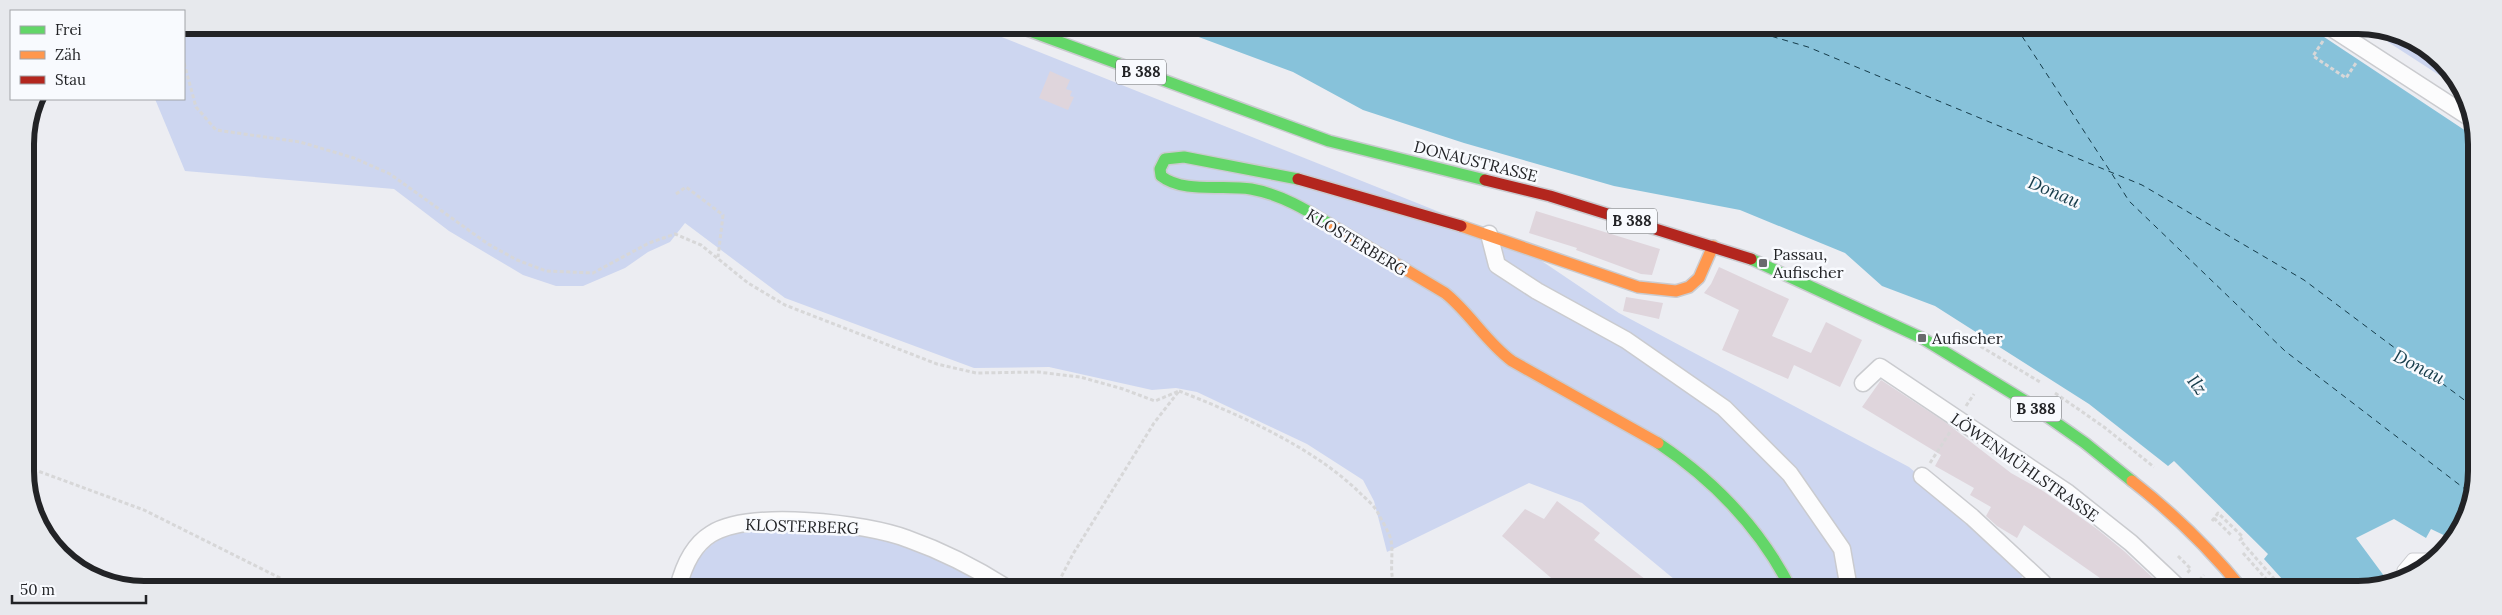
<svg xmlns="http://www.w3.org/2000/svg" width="2502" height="615" font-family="Lora,serif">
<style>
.green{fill:#cdd6f0}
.water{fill:#87c2da}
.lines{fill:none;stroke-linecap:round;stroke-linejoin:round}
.ferry{stroke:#163c4a;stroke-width:1;stroke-dasharray:6 5;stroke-linecap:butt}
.building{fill:#dfd5dc}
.lane-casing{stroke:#cacbcf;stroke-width:11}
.street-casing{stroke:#cacbcf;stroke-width:19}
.fast-casing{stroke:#cacbcf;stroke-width:14}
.slow-casing{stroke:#cacbcf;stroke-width:14}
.jam-casing{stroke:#cacbcf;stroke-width:14}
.path{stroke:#d7d7d8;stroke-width:3;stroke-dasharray:4 2.5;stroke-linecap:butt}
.lane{stroke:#fcfcfd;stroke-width:9}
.street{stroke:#fcfcfd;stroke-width:16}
.fast{stroke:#63d668;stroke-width:11}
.slow{stroke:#ff974d;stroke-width:11}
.jam{stroke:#b3261e;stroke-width:11}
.poi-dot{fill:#696a6d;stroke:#f8fafe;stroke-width:2}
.labels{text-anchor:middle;stroke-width:5;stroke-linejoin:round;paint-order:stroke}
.shield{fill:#f8fafe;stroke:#626467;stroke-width:1}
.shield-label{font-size:15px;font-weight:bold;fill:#222326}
.street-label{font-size:16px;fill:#222326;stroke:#f8fafe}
.poi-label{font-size:16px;fill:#222326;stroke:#f8fafe;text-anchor:start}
.water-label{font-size:18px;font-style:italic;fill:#163c4a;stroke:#f8fafe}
.rim{fill:none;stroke:#222326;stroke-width:6}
</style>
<rect width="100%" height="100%" fill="#ecedf2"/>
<path class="green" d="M 184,25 L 974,26 L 1512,241 L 1619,313 L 1909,467 L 2026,567 L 2017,589 L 1686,589 L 1582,503 L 1529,483 L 1387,552 L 1374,501 L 1363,480 L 1307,444 L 1197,392 L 1176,388 L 1152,390 L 1049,367 L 974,368 L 785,298 L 685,223 L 670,242 L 648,252 L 625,268 L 583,286 L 556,286 L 523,275 L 449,231 L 394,189 L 185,171 L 155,99 L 184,99 Z
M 2393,33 L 2443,60 L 2456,86 L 2388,42 Z
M 779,530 L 834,533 L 897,540 L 937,559 L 991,588 L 685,588 C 691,562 713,536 740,531 C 752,529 767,531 779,530 Z"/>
<path class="water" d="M 1169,26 L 2309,27 L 2475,137 L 2475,495 L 2461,531 L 2454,540 L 2431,529 L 2426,538 L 2394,519 L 2356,538 L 2390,584 L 2366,590 L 2292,590 L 2264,559 L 2268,554 L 2174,461 L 2168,466 L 2089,404 L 1935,306 L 1882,286 L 1845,253 L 1740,210 L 1614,186 L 1464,143 L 1363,110 L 1293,72 Z"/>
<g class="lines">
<path class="ferry" d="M 1740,27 L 1808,47 L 2142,185 L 2304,280 L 2475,408
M 2016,27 L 2110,171
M 2112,174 L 2129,201 L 2285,351 L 2474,496"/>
</g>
<path class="building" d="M 1050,71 L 1070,80 L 1066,89 L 1072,91 L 1070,96 L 1074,97 L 1068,110 L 1039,98 Z
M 1536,211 L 1660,249 L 1652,275 L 1641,274 L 1576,250 L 1577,248 L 1529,233 Z
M 1719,267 L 1789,299 L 1772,336 L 1811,353 L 1826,322 L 1862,340 L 1840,387 L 1794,365 L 1788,379 L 1722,350 L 1739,310 L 1704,293 L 1711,284 Z
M 1626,297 L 1663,303 L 1659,319 L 1623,311 Z
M 1881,380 L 1945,422 L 2011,473 L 2043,491 L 2097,529 L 2124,551 L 2166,590 L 2112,590 L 2100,578 L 2024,525 L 2017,538 L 1997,526 L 1986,516 L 1991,507 L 1970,495 L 1974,488 L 1935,466 L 1941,455 L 1862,407 Z
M 1557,501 L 1600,533 L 1594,540 L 1658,589 L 1564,589 L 1502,536 L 1525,509 L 1544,519 Z"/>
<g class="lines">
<g class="lane-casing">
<path id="lane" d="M 2402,581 L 2402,570 L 2412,558 L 2426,558 L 2435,562"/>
</g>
<g class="street-casing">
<path id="street" d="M 2330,27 L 2475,121
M 1489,234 L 1497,265 L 1537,291 L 1626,340 L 1724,408 L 1790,474 L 1842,549 L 1849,589
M 1863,383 L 1880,367 L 2068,493 L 2131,543 L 2181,590
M 1922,476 L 1972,517 L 2043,583 L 2047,589
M 678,588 C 683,568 693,545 711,534 C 750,509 866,523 908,539 C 942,551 977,569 1007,588"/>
</g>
<g class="fast-casing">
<path id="fast" d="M 1016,26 L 1329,141 L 1485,180
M 1298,179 L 1184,157 L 1165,159 L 1160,169 L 1161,176 C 1184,194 1224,184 1251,189 C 1280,194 1307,210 1331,225
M 1751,259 L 1922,338 L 2025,401 L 2085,443 L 2132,481
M 1658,443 C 1715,481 1760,528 1791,589"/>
</g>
<g class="slow-casing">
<path id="slow" d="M 1331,225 L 1445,293 C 1470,313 1486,342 1512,361 L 1658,443
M 1461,226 L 1638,287 L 1676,291 L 1689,287 L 1699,278 L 1713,246
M 2132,481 C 2173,513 2210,549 2243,590"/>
</g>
<g class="jam-casing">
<path id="jam" d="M 1298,179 L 1461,226
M 1485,180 L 1550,196 L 1751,259"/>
</g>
<path class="path" d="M 987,26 L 996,30
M 2323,41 L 2313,56 L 2346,78 L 2356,63
M 184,63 L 196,107 L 216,130 L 300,142 L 354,158 L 390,174 L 488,244 L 517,260 L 546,271 L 593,273 L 649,243 L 675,234 L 701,245 L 748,283 L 785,305 L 937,364 L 976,373 L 1038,372 L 1080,377 L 1123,389 L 1155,401 L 1179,391 L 1154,423 L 1073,554 L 1055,589
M 676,194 L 686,187 L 723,215 L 718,257
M 1799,254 L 1811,260
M 1975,343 L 2040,382
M 1179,391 C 1240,415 1313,447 1360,493 C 1366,499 1374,505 1378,513 C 1382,521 1389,532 1391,540 C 1394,557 1388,573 1396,589
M 2055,393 L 2104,427 L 2154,467
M 1966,406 L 1974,394
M 1930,463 L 1950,432
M 27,467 L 144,510 L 300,588
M 2214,518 L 2231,535
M 2212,521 L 2218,513 L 2243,537 L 2240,540 L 2284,590
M 2243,553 L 2276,590
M 2178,556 L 2191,569 L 2186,574
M 2195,585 L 2204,575"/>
<use href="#lane" class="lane"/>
<use href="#street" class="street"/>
<use href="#fast" class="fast"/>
<use href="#slow" class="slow"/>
<use href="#jam" class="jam"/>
</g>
<g class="poi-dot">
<rect x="1758" y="258" width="10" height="10" rx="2.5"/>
<rect x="1917" y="333" width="10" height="10" rx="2.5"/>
</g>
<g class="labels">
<g class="shield">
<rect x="1116" y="59.5" width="50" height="25" rx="4"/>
<rect x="1607" y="208.5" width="50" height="25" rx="4"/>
<rect x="2011" y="396.5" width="50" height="25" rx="4"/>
</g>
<g class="shield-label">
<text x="1141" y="77">B 388</text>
<text x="1632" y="226">B 388</text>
<text x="2036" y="414">B 388</text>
</g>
<g class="street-label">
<text transform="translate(1476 161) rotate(14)" y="6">DONAUSTRASSE</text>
<text transform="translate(1357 242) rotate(31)" y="6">KLOSTERBERG</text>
<text transform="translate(2025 467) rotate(35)" y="6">LÖWENMÜHLSTRASSE</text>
<text transform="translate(802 526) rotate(2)" y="6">KLOSTERBERG</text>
</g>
<g class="poi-label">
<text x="1773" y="260">Passau,<tspan x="1773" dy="18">Aufischer</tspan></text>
<text x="1932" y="344">Aufischer</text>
</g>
<g class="water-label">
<text transform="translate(2054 192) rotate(23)" y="6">Donau</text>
<text transform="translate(2419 367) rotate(27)" y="6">Donau</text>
<text transform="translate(2197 385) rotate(53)" y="6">Ilz</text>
</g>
</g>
<path d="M0 0H2502V615H0ZM144 34H2358A110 110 0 0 1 2468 144V471A110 110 0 0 1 2358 581H144A110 110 0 0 1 34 471V144A110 110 0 0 1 144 34Z" fill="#e7e9ed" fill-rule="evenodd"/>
<path class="rim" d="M144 34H2358A110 110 0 0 1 2468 144V471A110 110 0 0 1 2358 581H144A110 110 0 0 1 34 471V144A110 110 0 0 1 144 34Z"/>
<rect x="10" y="10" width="175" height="90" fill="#f8fafe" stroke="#a2a4a8"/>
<rect x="20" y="26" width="25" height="8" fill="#63d668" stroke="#a2a4a8"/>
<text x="55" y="35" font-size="15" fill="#222326">Frei</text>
<rect x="20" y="51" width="25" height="8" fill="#ff974d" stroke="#a2a4a8"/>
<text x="55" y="60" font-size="15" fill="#222326">Zäh</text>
<rect x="20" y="76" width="25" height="8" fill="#b3261e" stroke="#a2a4a8"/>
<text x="55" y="85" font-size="15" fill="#222326">Stau</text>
<path d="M12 595v8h134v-8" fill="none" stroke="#222326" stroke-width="2.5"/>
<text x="20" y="595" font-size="15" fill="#222326" stroke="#f8fafe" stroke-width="4" paint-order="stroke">50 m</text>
</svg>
